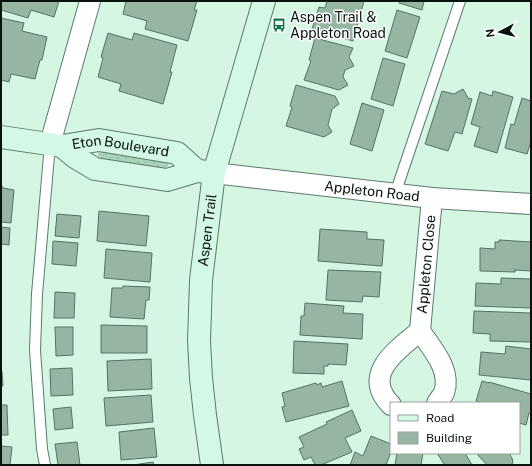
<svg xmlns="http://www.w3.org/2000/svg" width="532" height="466" font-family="'Public Sans',sans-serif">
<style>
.grass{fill:url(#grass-dots)}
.building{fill:#96b6a3;stroke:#557362}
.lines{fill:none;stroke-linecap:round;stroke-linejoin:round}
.lane-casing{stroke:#5d7b6a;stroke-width:12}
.street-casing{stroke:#5d7b6a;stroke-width:22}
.secondary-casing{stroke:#5d7b6a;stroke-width:24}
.lane{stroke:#fff;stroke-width:10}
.street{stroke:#fff;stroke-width:20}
.secondary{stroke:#d3f8e5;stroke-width:22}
.labels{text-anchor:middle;stroke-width:3;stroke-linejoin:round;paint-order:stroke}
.poi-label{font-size:14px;fill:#08130d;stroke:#fff;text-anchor:start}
.street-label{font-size:14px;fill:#08130d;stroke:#fff}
</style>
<defs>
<pattern id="grass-dots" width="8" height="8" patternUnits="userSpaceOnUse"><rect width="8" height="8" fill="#a8d4bb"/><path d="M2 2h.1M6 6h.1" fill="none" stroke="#8fb5a0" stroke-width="1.8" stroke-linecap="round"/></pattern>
</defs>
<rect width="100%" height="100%" fill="#d5f6e2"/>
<path class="grass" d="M 102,150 L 168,161 L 168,166 L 163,169 L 102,159 L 98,156 L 98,154 Z"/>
<path class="building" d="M 1,1 L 59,1 L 54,17 L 31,10 L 28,18 L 1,10 Z
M 126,1 L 197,1 L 194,10 L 197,10 L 188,41 L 145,29 L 147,21 L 123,14 Z
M 327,1 L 364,1 L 353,41 L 312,29 L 319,7 L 325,8 Z
M 400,1 L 424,1 L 422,10 L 399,3 Z
M 397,10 L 420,17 L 407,58 L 385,51 Z
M 1,18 L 24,23 L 22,31 L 47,37 L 42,60 L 40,60 L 35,79 L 11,74 L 9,82 L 1,80 Z
M 108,33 L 132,40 L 134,33 L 177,45 L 170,72 L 172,72 L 163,104 L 119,91 L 121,84 L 98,77 L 103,58 L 101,57 Z
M 315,38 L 353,48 L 349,57 L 354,66 L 345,70 L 343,77 L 348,85 L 339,90 L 304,80 L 311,61 L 309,60 Z
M 383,58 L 405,64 L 393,106 L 371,99 Z
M 296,85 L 335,96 L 339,104 L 332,109 L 328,125 L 332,132 L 324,137 L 286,126 L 292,107 L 290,106 Z
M 463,89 L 468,98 L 472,99 L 462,134 L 455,132 L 448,151 L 425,144 L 442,91 L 454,94 Z
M 493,91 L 513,97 L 497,153 L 474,146 L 480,127 L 471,124 L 480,92 L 492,96 Z
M 522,98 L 531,101 L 531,141 L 527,154 L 505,148 L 511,124 L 514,125 Z
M 362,103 L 384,110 L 372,151 L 350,144 Z
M 1,187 L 3,187 L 3,188 L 14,190 L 11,223 L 1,222 Z
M 99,211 L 149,216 L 146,246 L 97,241 Z
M 57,214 L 81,216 L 79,238 L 55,236 Z
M 1,227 L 10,228 L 9,245 L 1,244 L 1,246 Z
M 320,229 L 367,232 L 367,239 L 384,240 L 382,266 L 318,261 Z
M 499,240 L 531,242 L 531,271 L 515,270 L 515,272 L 480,271 L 480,248 L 495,249 L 495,242 L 499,242 Z
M 53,241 L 78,243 L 76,266 L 52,264 Z
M 106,249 L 152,253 L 150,282 L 104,278 Z
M 328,270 L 381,272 L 379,297 L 363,296 L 362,302 L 326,300 Z
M 501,278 L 531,279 L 531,308 L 475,306 L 476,283 L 501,284 Z
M 123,286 L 150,287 L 149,300 L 146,300 L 144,319 L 110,317 L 112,288 L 123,288 Z
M 55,292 L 75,293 L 74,318 L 54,318 Z
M 305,303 L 344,306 L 343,313 L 363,314 L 362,339 L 300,335 L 301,316 L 304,316 Z
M 474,311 L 531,313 L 531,342 L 490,341 L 490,334 L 473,333 Z
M 101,325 L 147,326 L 147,353 L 101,353 Z
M 55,327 L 73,327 L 73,355 L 56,356 Z
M 294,341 L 348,344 L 346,365 L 328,364 L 328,366 L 324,366 L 324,374 L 293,373 Z
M 506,346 L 531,349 L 531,380 L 479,375 L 481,352 L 505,354 Z
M 151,359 L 152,389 L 108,391 L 107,361 Z
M 72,368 L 73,395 L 51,396 L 50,369 Z
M 1,371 L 2,371 L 3,386 L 1,386 Z
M 342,381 L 349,406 L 286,422 L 282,407 L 285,406 L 282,393 L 316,383 L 317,385 L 321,383 L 322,387 Z
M 482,381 L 489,383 L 489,382 L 531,394 L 531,414 L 529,413 L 526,425 L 519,423 L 519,403 L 483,403 L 476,401 Z
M 151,395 L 153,422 L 106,426 L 104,398 Z
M 1,405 L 7,405 L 8,435 L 1,435 Z
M 71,407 L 73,428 L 55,430 L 53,409 Z
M 352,410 L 361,431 L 345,438 L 352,452 L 321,465 L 315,465 L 311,457 L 304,460 L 299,449 L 304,447 L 299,437 L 327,424 L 326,422 Z
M 154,428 L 157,457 L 121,460 L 119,432 Z
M 371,436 L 391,444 L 391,452 L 386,465 L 350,465 L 355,452 L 363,456 Z
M 77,442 L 80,465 L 58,465 L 55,444 Z
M 1,446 L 12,447 L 10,465 L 1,465 Z
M 397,453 L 423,453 L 421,465 L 395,465 Z
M 437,453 L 465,453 L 472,465 L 443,465 L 444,464 Z
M 476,453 L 512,453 L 510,455 L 512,458 L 513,463 L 510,465 L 487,465 Z
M 153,462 L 154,465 L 133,465 Z"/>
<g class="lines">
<g class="lane-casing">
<path id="lane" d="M 395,194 L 460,1
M 45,465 L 42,449 L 35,350 L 37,294 L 50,144"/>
</g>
<g class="street-casing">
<g id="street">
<path d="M 50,144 L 90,1"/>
<path id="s1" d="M 214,173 L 432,198 L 531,204"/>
<path id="s2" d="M 420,331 L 432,198"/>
<path d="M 391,405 C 361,374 397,350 420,331 C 432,349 452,370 444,393 C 442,396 439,400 437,403"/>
</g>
</g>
<g class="secondary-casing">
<g id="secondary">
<path id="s3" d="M 1,137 L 62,146 L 99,140 L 177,153 L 197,171"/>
<path d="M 62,146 L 75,157 L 95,169 L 167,180 L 197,171 L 209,172"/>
<path id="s4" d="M 212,465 L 205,415 L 201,378 L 199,341 L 201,280 L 214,173 L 264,1"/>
</g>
</g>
<use href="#lane" class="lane"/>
<use href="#street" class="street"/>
<use href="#secondary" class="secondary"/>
</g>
<defs>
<g id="bus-bare" transform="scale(1.08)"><path d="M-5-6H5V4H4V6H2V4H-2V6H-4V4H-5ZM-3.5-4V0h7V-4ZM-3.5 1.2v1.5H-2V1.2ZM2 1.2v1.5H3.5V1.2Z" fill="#11754c" stroke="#fff" stroke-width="2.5" paint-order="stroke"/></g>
</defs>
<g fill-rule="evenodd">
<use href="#bus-bare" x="279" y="25"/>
</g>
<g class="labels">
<g class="poi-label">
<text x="290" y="22">Aspen Trail &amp;<tspan x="290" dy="16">Appleton Road</tspan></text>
</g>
<g class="street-label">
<text dy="5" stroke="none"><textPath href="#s3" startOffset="121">Eton Boulevard</textPath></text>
<text dy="5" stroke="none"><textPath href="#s1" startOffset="159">Appleton Road</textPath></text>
<text dy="5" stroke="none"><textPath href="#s4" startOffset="236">Aspen Trail</textPath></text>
<text dy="5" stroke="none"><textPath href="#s2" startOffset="67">Appleton Close</textPath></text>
</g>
</g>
<rect width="532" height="466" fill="none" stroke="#08130d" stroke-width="4"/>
<rect x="390" y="402" width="130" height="52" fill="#ffffff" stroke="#9ca19e"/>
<rect x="398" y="415" width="20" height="6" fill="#d3f8e5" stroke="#9ca19e"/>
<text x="426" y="422" font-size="12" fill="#08130d">Road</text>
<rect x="398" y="432" width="20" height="12" fill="#96b6a3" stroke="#9ca19e"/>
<text x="426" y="442" font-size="12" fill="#08130d">Building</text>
<g transform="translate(500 32) rotate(263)" stroke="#ffffff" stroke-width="3" paint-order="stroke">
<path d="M0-3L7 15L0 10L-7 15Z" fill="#08130d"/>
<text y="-6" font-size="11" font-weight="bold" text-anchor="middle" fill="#08130d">N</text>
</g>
</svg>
